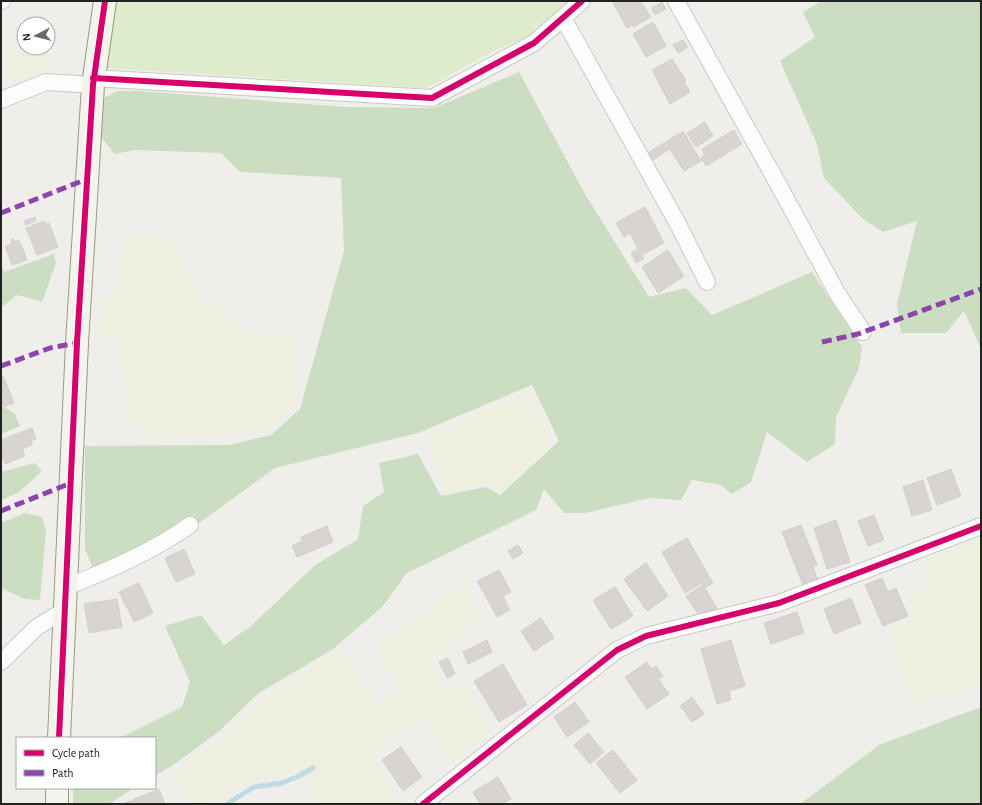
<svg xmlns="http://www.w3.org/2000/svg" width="982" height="805" font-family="'Alegreya Sans',sans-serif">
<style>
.farmland{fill:#efefdf}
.grass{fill:#ddeccb}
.forest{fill:#cbdec1}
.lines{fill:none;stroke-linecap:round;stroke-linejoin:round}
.stream{stroke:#bfdbe3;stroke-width:5}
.building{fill:#d7d4d2;stroke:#d3d0cc}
.street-casing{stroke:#c9c8c7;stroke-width:18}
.secondary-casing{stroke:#999a82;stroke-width:24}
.street{stroke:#fdfcfc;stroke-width:16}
.secondary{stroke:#f4f4ed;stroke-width:22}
.quiet{stroke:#8e44ad;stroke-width:5;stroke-dasharray:10 5;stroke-linecap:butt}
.cycleway-casing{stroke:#fff;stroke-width:8}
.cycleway{stroke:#d6006c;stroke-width:6}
</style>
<rect width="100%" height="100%" fill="#f0eeeb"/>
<path class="farmland" d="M 51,32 L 47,73 L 12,85 L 4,48 L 24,40 L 24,48 L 48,48 L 48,33 Z
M 167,234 L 202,296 L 250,335 L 296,335 L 294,408 L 265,429 L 150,442 L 147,428 L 131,428 L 119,341 L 99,339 L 100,298 L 118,296 L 125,236 Z
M 531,391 L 552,442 L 499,491 L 493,482 L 444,492 L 427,436 Z
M 981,537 L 981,684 L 914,707 L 888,631 L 918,618 L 909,594 L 931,582 L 924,560 Z
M 467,580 L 482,615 L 456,641 L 430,658 L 448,691 L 462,683 L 494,730 L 453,764 L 424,717 L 370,752 L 401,802 L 396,804 L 322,804 L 299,770 L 278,777 L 251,779 L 223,798 L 204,804 L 189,804 L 171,773 L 216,743 L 262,699 L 340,651 L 378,705 L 402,691 L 376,646 L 423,617 Z"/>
<path class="grass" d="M 115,1 L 569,1 L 529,36 L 493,51 L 426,88 L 107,68 Z"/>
<path class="forest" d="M 821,1 L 981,1 L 981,349 L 964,311 L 946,333 L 901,333 L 897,304 L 917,221 L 883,232 L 863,219 L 824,178 L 817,144 L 780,61 L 815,37 L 803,12 Z
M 519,72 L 585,194 L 649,297 L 686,288 L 712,315 L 812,272 L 862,347 L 859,368 L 836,417 L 835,444 L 807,462 L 767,432 L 751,482 L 732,494 L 721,485 L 692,480 L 681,500 L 649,498 L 585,513 L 564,513 L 544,489 L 536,510 L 407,573 L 382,607 L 333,649 L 259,693 L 217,733 L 176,763 L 155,776 L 155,738 L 120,738 L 182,707 L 190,682 L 165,626 L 201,615 L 224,645 L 251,626 L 314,566 L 358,539 L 363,506 L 384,492 L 379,463 L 418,454 L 441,496 L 486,487 L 500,495 L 559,441 L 532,385 L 418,433 L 275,468 L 174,541 L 97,578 L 85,549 L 85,446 L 228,445 L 271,435 L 300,409 L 344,251 L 341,178 L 240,172 L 221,153 L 135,150 L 115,154 L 100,136 L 104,98 L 117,91 L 140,91 L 345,107 L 434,108 Z
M 54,254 L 56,263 L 42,302 L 17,295 L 3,306 L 1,305 L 1,264 L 4,272 Z
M 1,405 L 15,414 L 20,426 L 1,434 Z
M 35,463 L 42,471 L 18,493 L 1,500 L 1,472 Z
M 25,513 L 42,517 L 46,530 L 40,600 L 25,599 L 1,588 L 1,523 Z
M 981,707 L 981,804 L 800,804 L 879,745 Z
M 73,788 L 134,788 L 109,804 L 73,804 Z"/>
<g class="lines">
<path class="stream" d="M 227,804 L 254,787 L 282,783 L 299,776 L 313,768"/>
</g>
<path class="building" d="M 612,1 L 641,1 L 651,17 L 633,27 L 632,25 L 627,28 Z
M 662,2 L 666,9 L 655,15 L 651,8 Z
M 653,22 L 666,46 L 646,57 L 633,34 Z
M 683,40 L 688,47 L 678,53 L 673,45 Z
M 672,59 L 686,80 L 684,82 L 690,92 L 670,104 L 652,70 Z
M 705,122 L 713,136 L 696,147 L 687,133 Z
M 734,130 L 742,144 L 706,166 L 701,158 L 705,155 L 702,149 Z
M 683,131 L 701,161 L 684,171 L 670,149 L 653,160 L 648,153 Z
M 645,207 L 664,243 L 642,255 L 644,259 L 636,263 L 631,253 L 638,249 L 630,233 L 624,237 L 616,223 Z
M 35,217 L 36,221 L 26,225 L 24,221 Z
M 44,221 L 46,224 L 49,223 L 58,247 L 37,255 L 26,228 Z
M 14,239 L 14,242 L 19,240 L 27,260 L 12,265 L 5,246 L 13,243 L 11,240 Z
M 668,250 L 684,276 L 658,293 L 642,267 Z
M 3,376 L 14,403 L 4,407 L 1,400 L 1,377 Z
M 32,428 L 36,439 L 31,441 L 32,445 L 22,449 L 25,456 L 5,464 L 1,454 L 1,440 Z
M 951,469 L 961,496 L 937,505 L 927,478 Z
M 923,480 L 932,510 L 912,516 L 903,487 Z
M 874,515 L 884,540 L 868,546 L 858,521 Z
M 836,520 L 850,562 L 827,569 L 814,528 Z
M 801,525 L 817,565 L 813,567 L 818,580 L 803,585 L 782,532 Z
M 327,526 L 333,542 L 297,557 L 292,546 L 302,541 L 301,537 Z
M 687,538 L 713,583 L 704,588 L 702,583 L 685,593 L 662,552 Z
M 518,545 L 523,553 L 513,559 L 508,551 Z
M 184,549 L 195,574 L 176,582 L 165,558 Z
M 646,563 L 668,596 L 647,611 L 624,579 Z
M 499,570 L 511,592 L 503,596 L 510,610 L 497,617 L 477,581 Z
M 882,578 L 888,592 L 896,588 L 908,616 L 883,626 L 865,585 Z
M 139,583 L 153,613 L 134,622 L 119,592 Z
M 703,585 L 718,610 L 702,620 L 686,596 Z
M 615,587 L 633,616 L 611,629 L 593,600 Z
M 851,598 L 861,623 L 834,634 L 824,609 Z
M 117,599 L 122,627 L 89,633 L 84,604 Z
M 797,612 L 804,633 L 771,644 L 764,623 Z
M 541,618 L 554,638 L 534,651 L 521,631 Z
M 487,640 L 492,652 L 468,664 L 463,652 Z
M 731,640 L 745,686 L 729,691 L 731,700 L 717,704 L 701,649 Z
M 448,658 L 455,674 L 447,678 L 439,662 Z
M 647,662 L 651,669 L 656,666 L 663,676 L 658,679 L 669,694 L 647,709 L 625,677 Z
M 503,664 L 527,705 L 499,722 L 474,681 Z
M 692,697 L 704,714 L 692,722 L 680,706 Z
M 575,702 L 589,722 L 567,737 L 554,717 Z
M 588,733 L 604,752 L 590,764 L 574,745 Z
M 401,747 L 422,777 L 403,791 L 382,760 Z
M 613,750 L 637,780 L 620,793 L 596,763 Z
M 498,777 L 511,799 L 502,804 L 480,804 L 473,792 Z
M 159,789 L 165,804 L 123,804 Z"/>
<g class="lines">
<g class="street-casing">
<path id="street" d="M 1,1 L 2,1
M 676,1 L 777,182 L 837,293 L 863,332
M 563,18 L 678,224 L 707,282
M 93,78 L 432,98 L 534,43 L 582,1
M 1,100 L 46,82 L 93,85
M 66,587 C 109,570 152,552 190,525
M 1,662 L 37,627 L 65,610
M 423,804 L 617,650 L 646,636 L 779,603 L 981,526"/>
</g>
<g class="secondary-casing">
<path id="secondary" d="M 59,738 L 77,343 L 93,85 L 105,1
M 57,804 L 57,788"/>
</g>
<use href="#street" class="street"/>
<use href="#secondary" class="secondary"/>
<path class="quiet" d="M 1,213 L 87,179
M 822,342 L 858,334 L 981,289
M 1,366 L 50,348 L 77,343
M 1,511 L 71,483"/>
<g class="cycleway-casing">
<path id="cycleway" d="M 93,78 L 432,98 L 534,43 L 582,1
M 59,738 L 77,343 L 93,85 L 105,1
M 423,804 L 617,650 L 646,636 L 779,603 L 981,526"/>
</g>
<use href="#cycleway" class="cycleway"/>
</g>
<rect width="982" height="805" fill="none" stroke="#222222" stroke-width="4"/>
<rect x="16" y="737" width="140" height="52" fill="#ffffff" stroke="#a7a7a7"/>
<rect x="24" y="750" width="20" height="6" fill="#d6006c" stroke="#a7a7a7"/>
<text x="52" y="757" font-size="12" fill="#222222">Cycle path</text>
<rect x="24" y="770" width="20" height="6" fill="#8e44ad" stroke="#a7a7a7"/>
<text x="52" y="777" font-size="12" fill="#222222">Path</text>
<g transform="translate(36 36) rotate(263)"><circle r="19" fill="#ffffff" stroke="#a7a7a7"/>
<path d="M0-3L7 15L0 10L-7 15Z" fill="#6a6968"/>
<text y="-6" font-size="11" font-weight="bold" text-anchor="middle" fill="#222222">N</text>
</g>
</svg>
